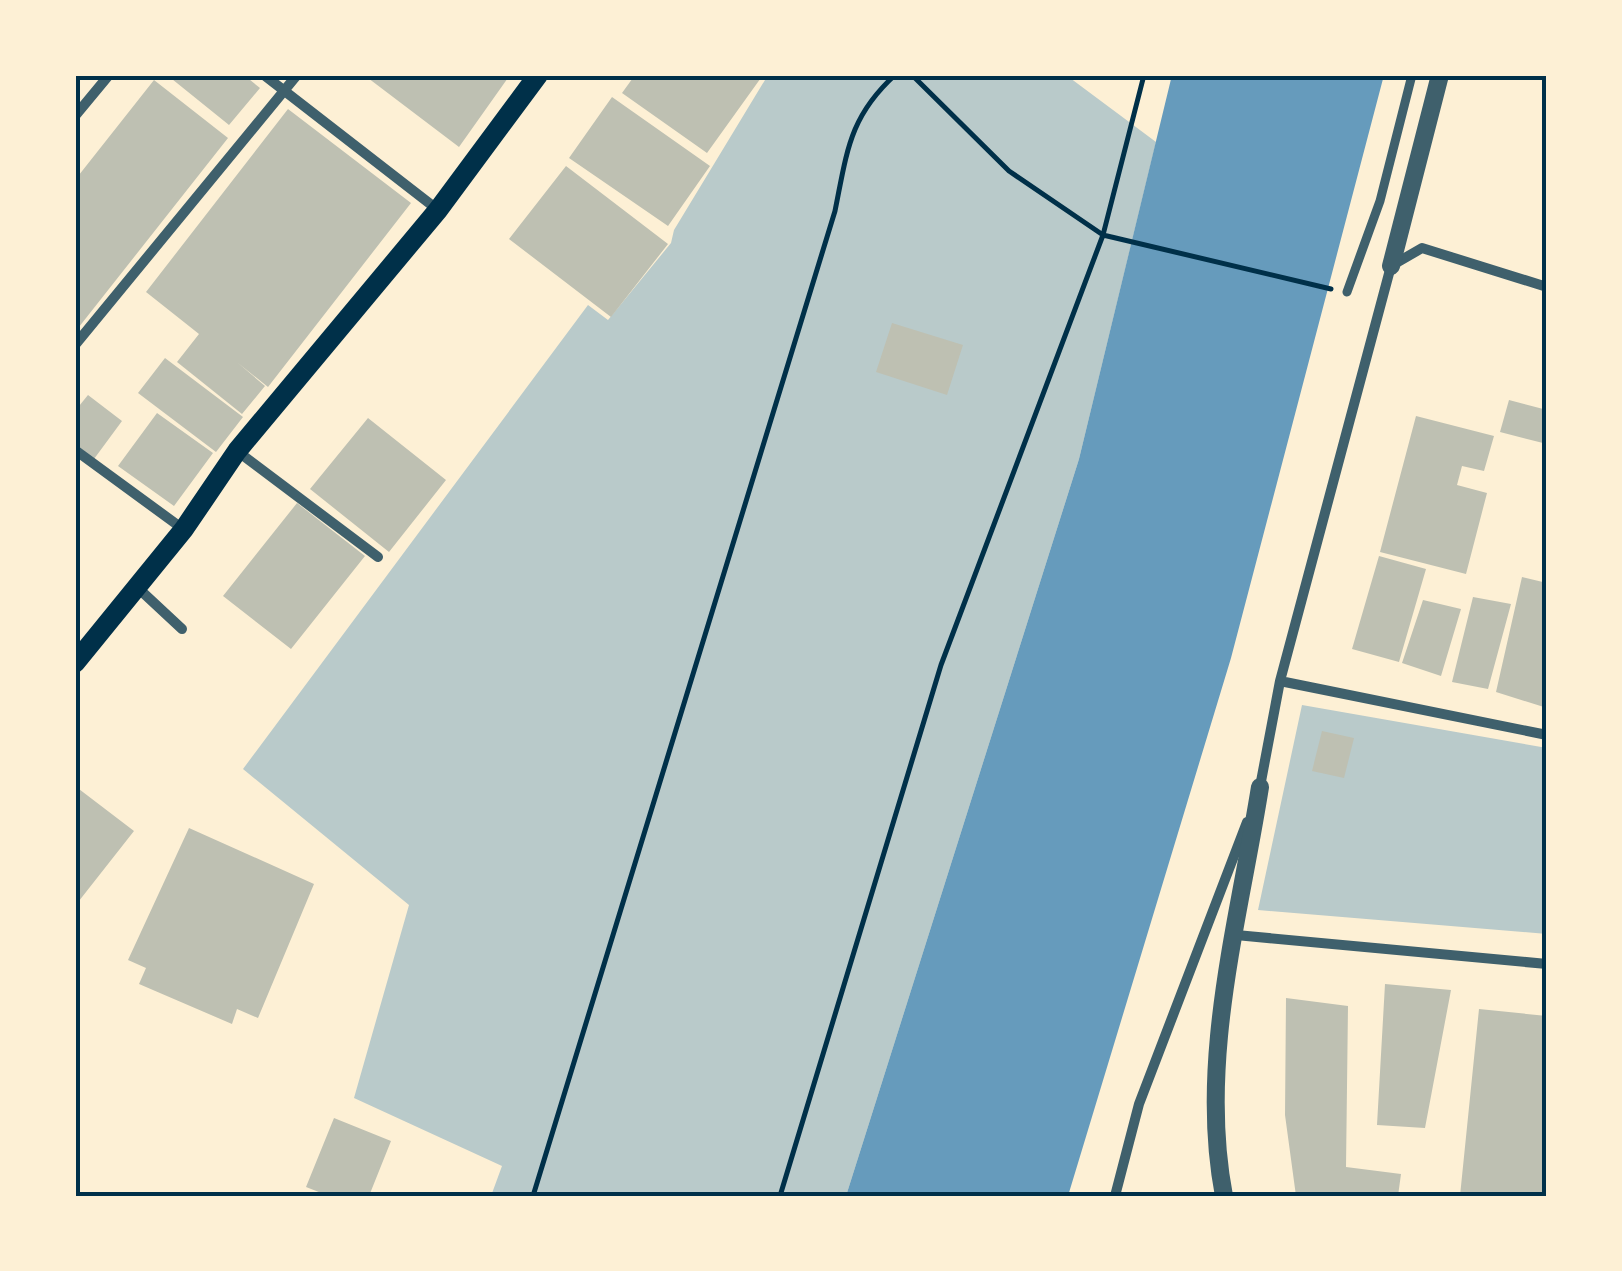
<svg xmlns="http://www.w3.org/2000/svg" width="1622" height="1271" font-family="Commissioner,sans-serif">
<style>
.green{fill:#b9caca}
.water{fill:#669bbc}
.building{fill:#bec0b2}
.lines{fill:none;stroke-linecap:round;stroke-linejoin:round}
.path{stroke:#003049;stroke-width:5}
.pedestrian{stroke:#3f606c;stroke-width:9}
.minor{stroke:#3f606c;stroke-width:10}
.tertiary{stroke:#3f606c;stroke-width:18}
.secondary{stroke:#003049;stroke-width:20}
.neatline{fill:none;stroke:#003049;stroke-width:4}
</style>
<rect width="100%" height="100%" fill="#fdf0d5"/>
<path class="green" d="M 768,75 L 1066,75 L 1156,142 L 1079,459 L 846,1196 L 491,1196 L 502,1166 L 354,1098 L 409,905 L 243,769 L 588,305 L 608,320 L 671,243 L 674,230 Z
M 1302,705 L 1547,748 L 1547,934 L 1258,910 Z"/>
<path class="water" d="M 1172,75 L 1384,75 L 1231,658 L 1068,1196 L 846,1196 L 1079,459 Z"/>
<path class="building" d="M 167,75 L 244,75 L 260,88 L 229,125 Z
M 364,75 L 510,75 L 459,147 Z
M 635,75 L 763,75 L 707,153 L 622,93 Z
M 154,80 L 228,138 L 75,332 L 75,180 Z
M 612,97 L 710,166 L 668,226 L 569,158 Z
M 288,109 L 411,203 L 268,387 L 238,363 L 265,386 L 242,414 L 177,362 L 199,334 L 146,292 Z
M 566,166 L 668,244 L 611,317 L 509,239 Z
M 892,323 L 963,345 L 947,395 L 876,372 Z
M 165,358 L 243,417 L 216,452 L 138,393 Z
M 88,395 L 122,421 L 94,459 L 75,444 L 75,411 Z
M 1509,400 L 1547,410 L 1547,444 L 1500,432 Z
M 157,413 L 213,453 L 174,506 L 118,466 Z
M 1416,416 L 1494,436 L 1484,471 L 1462,466 L 1457,485 L 1487,493 L 1466,574 L 1380,552 Z
M 368,418 L 446,480 L 389,552 L 310,489 Z
M 297,503 L 365,556 L 291,649 L 223,596 Z
M 1379,556 L 1426,569 L 1399,662 L 1352,649 Z
M 1522,577 L 1547,583 L 1547,708 L 1496,692 Z
M 1473,597 L 1511,604 L 1488,689 L 1452,682 Z
M 1423,600 L 1461,609 L 1441,676 L 1402,663 Z
M 1322,731 L 1354,738 L 1344,778 L 1312,771 Z
M 75,786 L 134,831 L 75,906 Z
M 189,828 L 314,884 L 258,1018 L 237,1009 L 232,1024 L 139,984 L 146,968 L 128,960 Z
M 1385,984 L 1451,990 L 1425,1128 L 1377,1125 Z
M 1286,998 L 1348,1006 L 1346,1167 L 1401,1174 L 1398,1196 L 1296,1196 L 1285,1115 Z
M 1479,1009 L 1547,1016 L 1547,1196 L 1460,1196 Z
M 334,1118 L 391,1141 L 369,1196 L 329,1196 L 306,1187 Z"/>
<g class="lines">
<path class="path" d="M 912,75 L 1009,171 L 1103,235 L 1331,289
M 533,1196 L 835,211 C 847,152 849,117 895,75
M 780,1196 L 941,665 L 1103,235 L 1144,75"/>
<path class="pedestrian" d="M 1347,292 L 1380,201 L 1412,75"/>
<path class="minor" d="M 264,75 L 438,210
M 75,116 L 109,75
M 75,345 L 297,75
M 75,450 L 183,529
M 237,451 L 378,557
M 138,588 L 182,629
M 1280,681 L 1547,735
M 1259,792 L 1280,681 L 1391,266 L 1422,248 L 1547,287
M 1236,935 L 1547,964
M 1115,1196 L 1139,1104 L 1247,822"/>
<path class="tertiary" d="M 1391,266 L 1440,75
M 1224,1196 C 1198,1061 1239,920 1260,787"/>
<path class="secondary" d="M 75,663 L 184,529 L 237,451 L 438,210 L 538,75"/>
</g>
<rect width="1622" height="1271" fill="none" stroke="#fdf0d5" stroke-width="155"/>
<rect x="78" y="78" width="1466" height="1116" class="neatline"/>
</svg>
